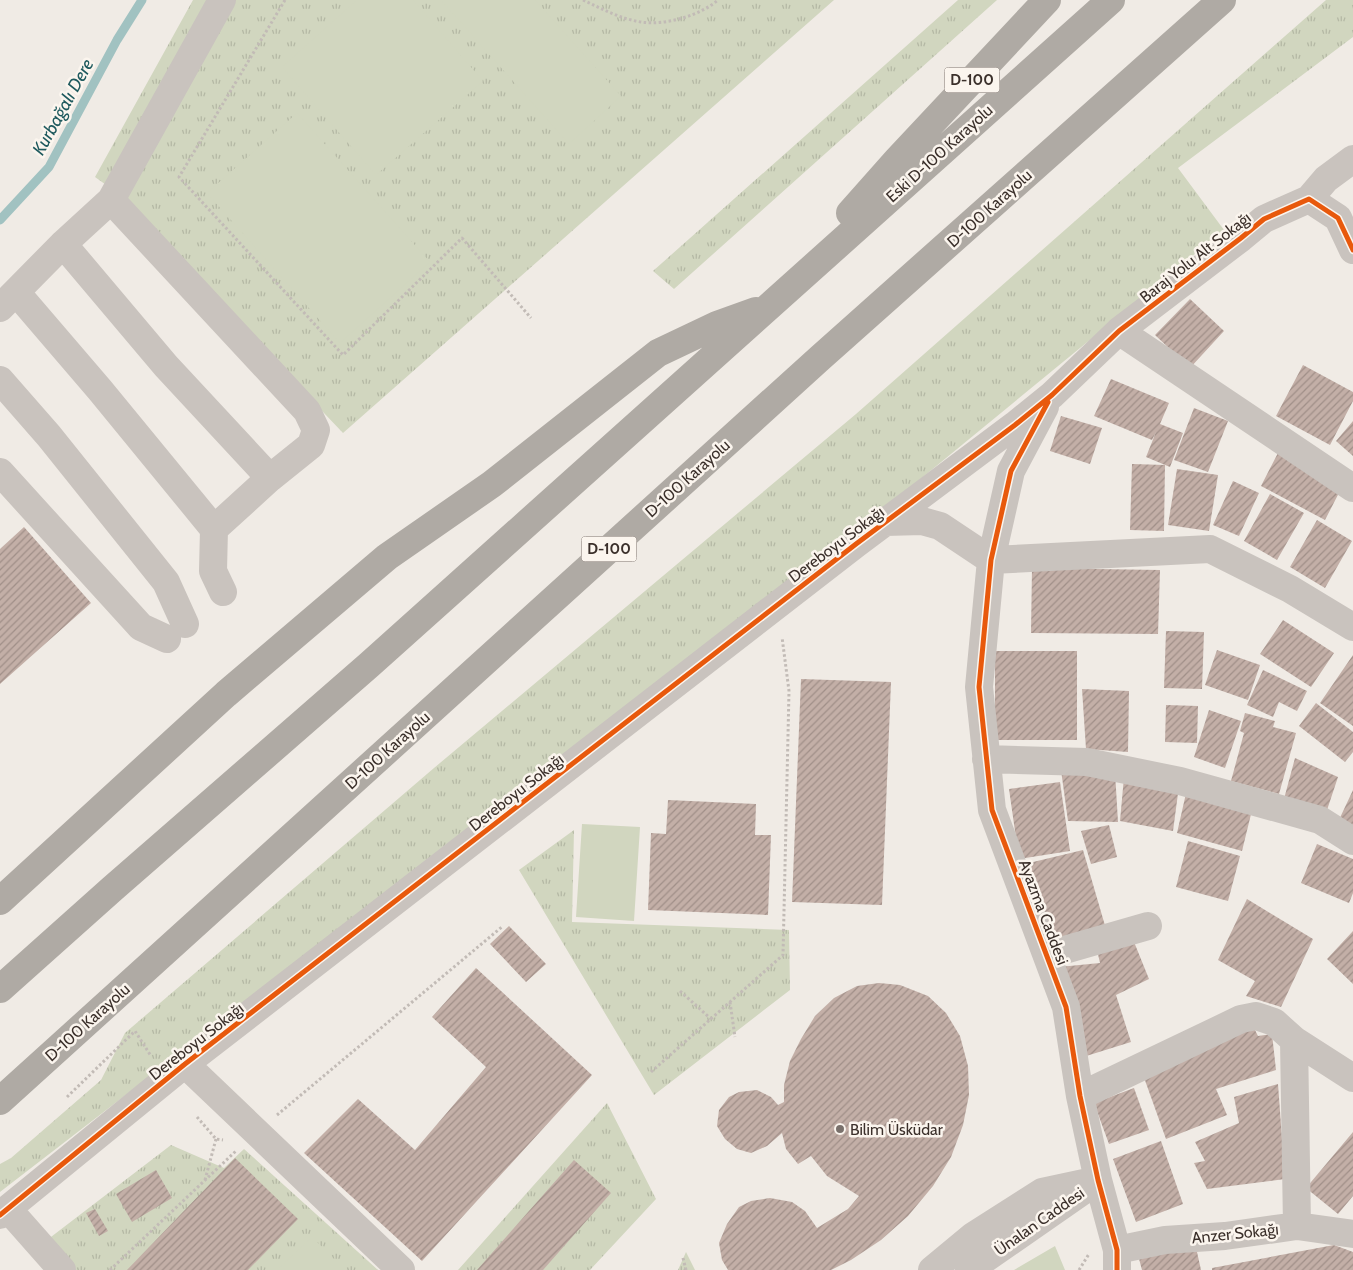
<svg xmlns="http://www.w3.org/2000/svg" width="1353" height="1270" font-family="Cabin,sans-serif">
<style>
.grass{fill:url(#grass-tufts)}
.park{fill:#d1d6bf}
.lines{fill:none;stroke-linecap:round;stroke-linejoin:round}
.stream{stroke:#a1c2c1;stroke-width:9}
.building{fill:url(#building-hatch)}
.path{stroke:#c2bbb6;stroke-width:3;stroke-dasharray:2.5 2.5;stroke-linecap:butt}
.minor{stroke:#c9c3be;stroke-width:28}
.highway{stroke:#afaaa4;stroke-width:28}
.cycleway-casing{stroke:#fbf5ee;stroke-width:8}
.cycleway{stroke:#e8590c;stroke-width:5}
.poi-dot{fill:#7a716c;stroke:#fbf5ee;stroke-width:2}
.labels{text-anchor:middle;stroke-width:5;stroke-linejoin:round;paint-order:stroke}
.shield{fill:#fbf5ee;stroke:#756b66;stroke-width:1}
.shield-label{font-size:15px;font-weight:bold;fill:#3b302b}
.street-label{font-size:16px;fill:#3b302b;stroke:#fbf5ee}
.poi-label{font-size:16px;fill:#3b302b;stroke:#fbf5ee;text-anchor:start}
.water-label{font-size:18px;font-style:italic;fill:#1f5a5e;stroke:#fbf5ee}
</style>
<defs>
<pattern id="grass-tufts" width="24" height="20" patternUnits="userSpaceOnUse" patternTransform="scale(1.25)"><rect width="24" height="20" fill="#d1d6bf"/><path d="M3 7l-1-3M5 7V3M7 7l1-3M15 17l-1-3M17 17v-4M19 17l1-3" fill="none" stroke="#b4b8a4"/></pattern>
<pattern id="building-hatch" width="6" height="6" patternUnits="userSpaceOnUse" patternTransform="scale(1.25)"><rect width="6" height="6" fill="#c3afa7"/><path d="M-1 1l2-2M0 6l6-6M5 7l2-2" fill="none" stroke="#a08f88"/></pattern>
</defs>
<rect width="100%" height="100%" fill="#f0ebe5"/>
<path class="grass" d="M 193,0 L 834,0 L 343,433 L 109,187 L 95,177 Z
M 958,0 L 997,0 L 674,289 L 653,271 Z
M 1326,0 L 1353,0 L 1353,37 L 1178,168 L 1224,230 L 868,522 L 0,1192 L 0,1164 L 11,1158 L 101,1080 L 125,1033 L 434,768 L 856,414 Z
M 574,830 L 572,922 L 789,930 L 790,990 L 654,1095 L 519,870 Z
M 607,1103 L 656,1199 L 590,1270 L 458,1270 Z
M 171,1145 L 224,1168 L 244,1149 L 378,1270 L 74,1270 L 47,1240 Z
M 686,1252 L 695,1270 L 678,1270 Z"/>
<path class="park" d="M 357,0 L 413,0 L 483,81 L 376,175 L 282,67 Z
M 441,0 L 535,0 L 621,96 L 569,144 Z
M 297,113 L 430,262 L 340,343 L 207,193 Z
M 582,824 L 640,827 L 634,921 L 576,917 Z
M 312,1237 L 345,1270 L 277,1270 Z
M 1055,1246 L 1065,1270 L 1014,1270 Z"/>
<g class="lines">
<path class="stream" d="M 0,220 L 49,167 L 117,40 L 142,0"/>
</g>
<path class="building" d="M 1190,299 L 1224,331 L 1190,368 L 1155,335 Z
M 1303,365 L 1353,392 L 1353,401 L 1330,445 L 1276,416 Z
M 1111,379 L 1169,403 L 1160,424 L 1183,433 L 1170,467 L 1146,457 L 1156,432 L 1152,440 L 1094,416 Z
M 1194,408 L 1228,421 L 1208,472 L 1174,460 Z
M 1061,416 L 1102,428 L 1090,464 L 1050,451 Z
M 1353,421 L 1353,456 L 1336,441 Z
M 1279,451 L 1343,485 L 1325,520 L 1261,486 Z
M 1132,464 L 1165,465 L 1164,531 L 1130,530 Z
M 1177,469 L 1218,475 L 1209,531 L 1168,525 Z
M 1233,481 L 1259,493 L 1239,536 L 1213,525 Z
M 1270,494 L 1304,513 L 1277,560 L 1244,541 Z
M 1317,520 L 1352,541 L 1325,588 L 1290,567 Z
M 24,527 L 91,603 L 0,684 L 0,549 Z
M 1032,568 L 1160,570 L 1158,634 L 1031,633 Z
M 1283,620 L 1334,653 L 1311,687 L 1260,654 Z
M 1166,631 L 1204,632 L 1202,689 L 1164,688 Z
M 1217,650 L 1260,665 L 1248,700 L 1205,685 Z
M 995,651 L 1077,651 L 1077,740 L 995,740 Z
M 1353,655 L 1353,726 L 1320,703 Z
M 1263,670 L 1307,691 L 1297,711 L 1279,702 L 1273,717 L 1247,705 Z
M 801,679 L 891,682 L 882,905 L 792,902 Z
M 1082,689 L 1129,691 L 1128,752 L 1086,749 Z
M 1316,703 L 1353,732 L 1353,752 L 1345,762 L 1299,726 Z
M 1166,705 L 1198,706 L 1197,743 L 1165,742 Z
M 1209,710 L 1241,721 L 1225,768 L 1194,757 Z
M 1245,713 L 1275,721 L 1273,727 L 1296,733 L 1279,794 L 1231,781 L 1244,733 L 1240,731 Z
M 1295,758 L 1338,777 L 1325,816 L 1284,799 Z
M 1061,770 L 1115,772 L 1118,822 L 1068,821 Z
M 1124,777 L 1179,786 L 1173,831 L 1120,821 Z
M 1060,782 L 1070,851 L 1019,859 L 1009,789 Z
M 1187,789 L 1253,806 L 1242,851 L 1177,833 Z
M 1353,790 L 1353,831 L 1338,822 Z
M 668,800 L 756,804 L 755,835 L 771,835 L 768,915 L 648,910 L 651,833 L 666,834 Z
M 1109,825 L 1117,857 L 1091,864 L 1081,831 Z
M 1188,841 L 1240,856 L 1228,901 L 1176,887 Z
M 1317,844 L 1353,859 L 1353,893 L 1349,903 L 1301,883 Z
M 1083,850 L 1106,929 L 1054,946 L 1029,863 Z
M 1247,899 L 1313,939 L 1281,1007 L 1246,996 L 1255,981 L 1218,960 Z
M 509,926 L 546,964 L 526,982 L 490,944 Z
M 1353,931 L 1353,984 L 1327,959 Z
M 1132,937 L 1149,979 L 1116,995 L 1131,1042 L 1083,1057 L 1059,967 L 1100,963 L 1097,950 Z
M 476,968 L 592,1075 L 422,1261 L 304,1153 L 358,1099 L 415,1150 L 486,1067 L 432,1017 Z
M 879,983 L 900,985 L 928,996 L 946,1013 L 960,1036 L 968,1066 L 969,1095 L 963,1125 L 951,1157 L 933,1186 L 908,1216 L 881,1240 L 851,1260 L 831,1270 L 728,1270 L 722,1260 L 719,1243 L 727,1224 L 739,1207 L 751,1201 L 770,1198 L 792,1202 L 805,1211 L 817,1228 L 848,1209 L 859,1196 L 827,1176 L 811,1156 L 798,1164 L 786,1149 L 782,1133 L 767,1146 L 751,1153 L 737,1149 L 725,1139 L 717,1126 L 719,1110 L 729,1097 L 739,1092 L 757,1090 L 771,1097 L 778,1105 L 784,1102 L 784,1085 L 790,1061 L 801,1039 L 815,1016 L 834,998 L 857,986 Z
M 1253,1026 L 1258,1036 L 1272,1034 L 1276,1070 L 1216,1089 L 1227,1115 L 1166,1139 L 1142,1072 Z
M 1278,1084 L 1285,1179 L 1207,1189 L 1194,1163 L 1205,1161 L 1195,1142 L 1239,1123 L 1234,1097 Z
M 1134,1088 L 1149,1130 L 1109,1144 L 1094,1103 Z
M 1353,1132 L 1353,1196 L 1338,1214 L 1306,1188 Z
M 1161,1141 L 1183,1204 L 1136,1222 L 1113,1159 Z
M 235,1158 L 298,1219 L 248,1270 L 127,1270 Z
M 574,1160 L 611,1193 L 543,1270 L 477,1270 Z
M 156,1170 L 172,1198 L 132,1222 L 116,1194 Z
M 95,1209 L 108,1231 L 99,1236 L 86,1213 Z
M 1195,1243 L 1201,1270 L 1142,1270 L 1138,1255 Z
M 1334,1245 L 1353,1252 L 1353,1270 L 1212,1270 L 1212,1268 Z"/>
<g class="lines">
<path class="path" d="M 285,0 L 179,177 L 343,355 L 462,238 L 531,318
M 583,0 C 602,9 621,19 641,22 C 665,26 701,15 718,0
M 680,991 L 711,1019
M 730,1002 L 735,1037
M 651,1072 L 783,955 L 789,691 L 782,637
M 67,1097 L 135,1031 L 151,1056
M 277,1115 L 503,926
M 197,1117 L 216,1139 L 223,1140
M 205,1180 L 216,1139
M 683,1258 L 686,1270
M 110,1270 L 237,1150
M 1079,1270 L 1089,1254"/>
<path class="minor" d="M 1309,199 L 1326,179 L 1353,159
M 111,200 L 307,411 L 316,430 L 311,445 L 270,478 L 214,529
M 63,244 L 166,366 L 270,478
M 16,292 L 100,390 L 214,529 L 213,571 L 223,592
M 0,308 L 63,244 L 111,200 L 222,0
M 1119,331 L 1353,488
M 0,380 L 49,436 L 166,582 L 185,624
M 1045,407 L 1011,471 L 991,560 L 979,687 L 992,810 L 1066,1007 L 1080,1096 L 1098,1180 L 1117,1250 L 1117,1270
M 0,472 L 141,627 L 167,639
M 885,522 L 922,521 L 940,526 L 991,560 L 1210,549 L 1290,589 L 1353,627
M 986,759 L 1087,762 L 1180,781 L 1320,820 L 1353,841
M 1047,955 L 1148,926
M 1294,1040 L 1297,1226
M 185,1064 L 401,1270
M 1080,1096 L 1241,1019 L 1256,1016 L 1274,1022 L 1294,1040 L 1353,1078
M 8,1209 L 62,1270
M 0,1215 L 185,1064 L 856,544 L 1015,425 L 1052,395 L 1119,331 L 1241,238 L 1264,219 L 1309,199 L 1338,218 L 1353,250
M 1117,1250 L 1165,1240 L 1225,1236 L 1297,1226 L 1353,1234
M 932,1270 L 973,1236 L 1042,1192 L 1098,1180
M 969,1270 L 1087,1188"/>
<path class="highway" d="M 850,213 L 897,160 L 1047,0
M 0,901 L 226,694 L 387,557 L 492,484 L 658,353 L 717,325 L 756,311
M 0,989 L 112,889 L 369,665 L 1111,0
M 0,1101 L 820,358 L 1222,0"/>
<g class="cycleway-casing">
<path id="cycleway" d="M 1048,402 L 1011,471 L 991,560 L 979,687 L 992,810 L 1066,1007 L 1080,1096 L 1098,1180 L 1117,1250 L 1117,1270
M 0,1215 L 185,1064 L 856,544 L 1015,425 L 1052,395 L 1119,331 L 1241,238 L 1264,219 L 1309,199 L 1338,218 L 1353,250"/>
</g>
<use href="#cycleway" class="cycleway"/>
</g>
<circle class="poi-dot" cx="840" cy="1129" r="5"/>
<g class="labels">
<g class="shield">
<rect x="944.5" y="67.5" width="55" height="25" rx="4"/>
<rect x="581.5" y="536.5" width="55" height="25" rx="4"/>
</g>
<g class="shield-label">
<text x="972" y="85">D-100</text>
<text x="609" y="554">D-100</text>
</g>
<g class="street-label">
<text transform="translate(939 153) rotate(-42)" y="6">Eski D-100 Karayolu</text>
<text transform="translate(989 208) rotate(-42)" y="6">D-100 Karayolu</text>
<text transform="translate(1195 257) rotate(-38)" y="6">Baraj Yolu Alt Sokağı</text>
<text transform="translate(687 478) rotate(-42)" y="6">D-100 Karayolu</text>
<text transform="translate(836 544) rotate(-37)" y="6">Dereboyu Sokağı</text>
<text transform="translate(387 750) rotate(-42)" y="6">D-100 Karayolu</text>
<text transform="translate(516 792) rotate(-38)" y="6">Dereboyu Sokağı</text>
<text transform="translate(1044 912) rotate(69)" y="6">Ayazma Caddesi</text>
<text transform="translate(87 1022) rotate(-42)" y="6">D-100 Karayolu</text>
<text transform="translate(196 1041) rotate(-38)" y="6">Dereboyu Sokağı</text>
<text transform="translate(1039 1221) rotate(-35)" y="6">Ünalan Caddesi</text>
<text transform="translate(1235 1233) rotate(-6)" y="6">Anzer Sokağı</text>
</g>
<g class="poi-label">
<text x="850" y="1135">Bilim Üsküdar</text>
</g>
<g class="water-label">
<text transform="translate(63 107) rotate(-61)" y="6">Kurbağalı Dere</text>
</g>
</g>
</svg>
